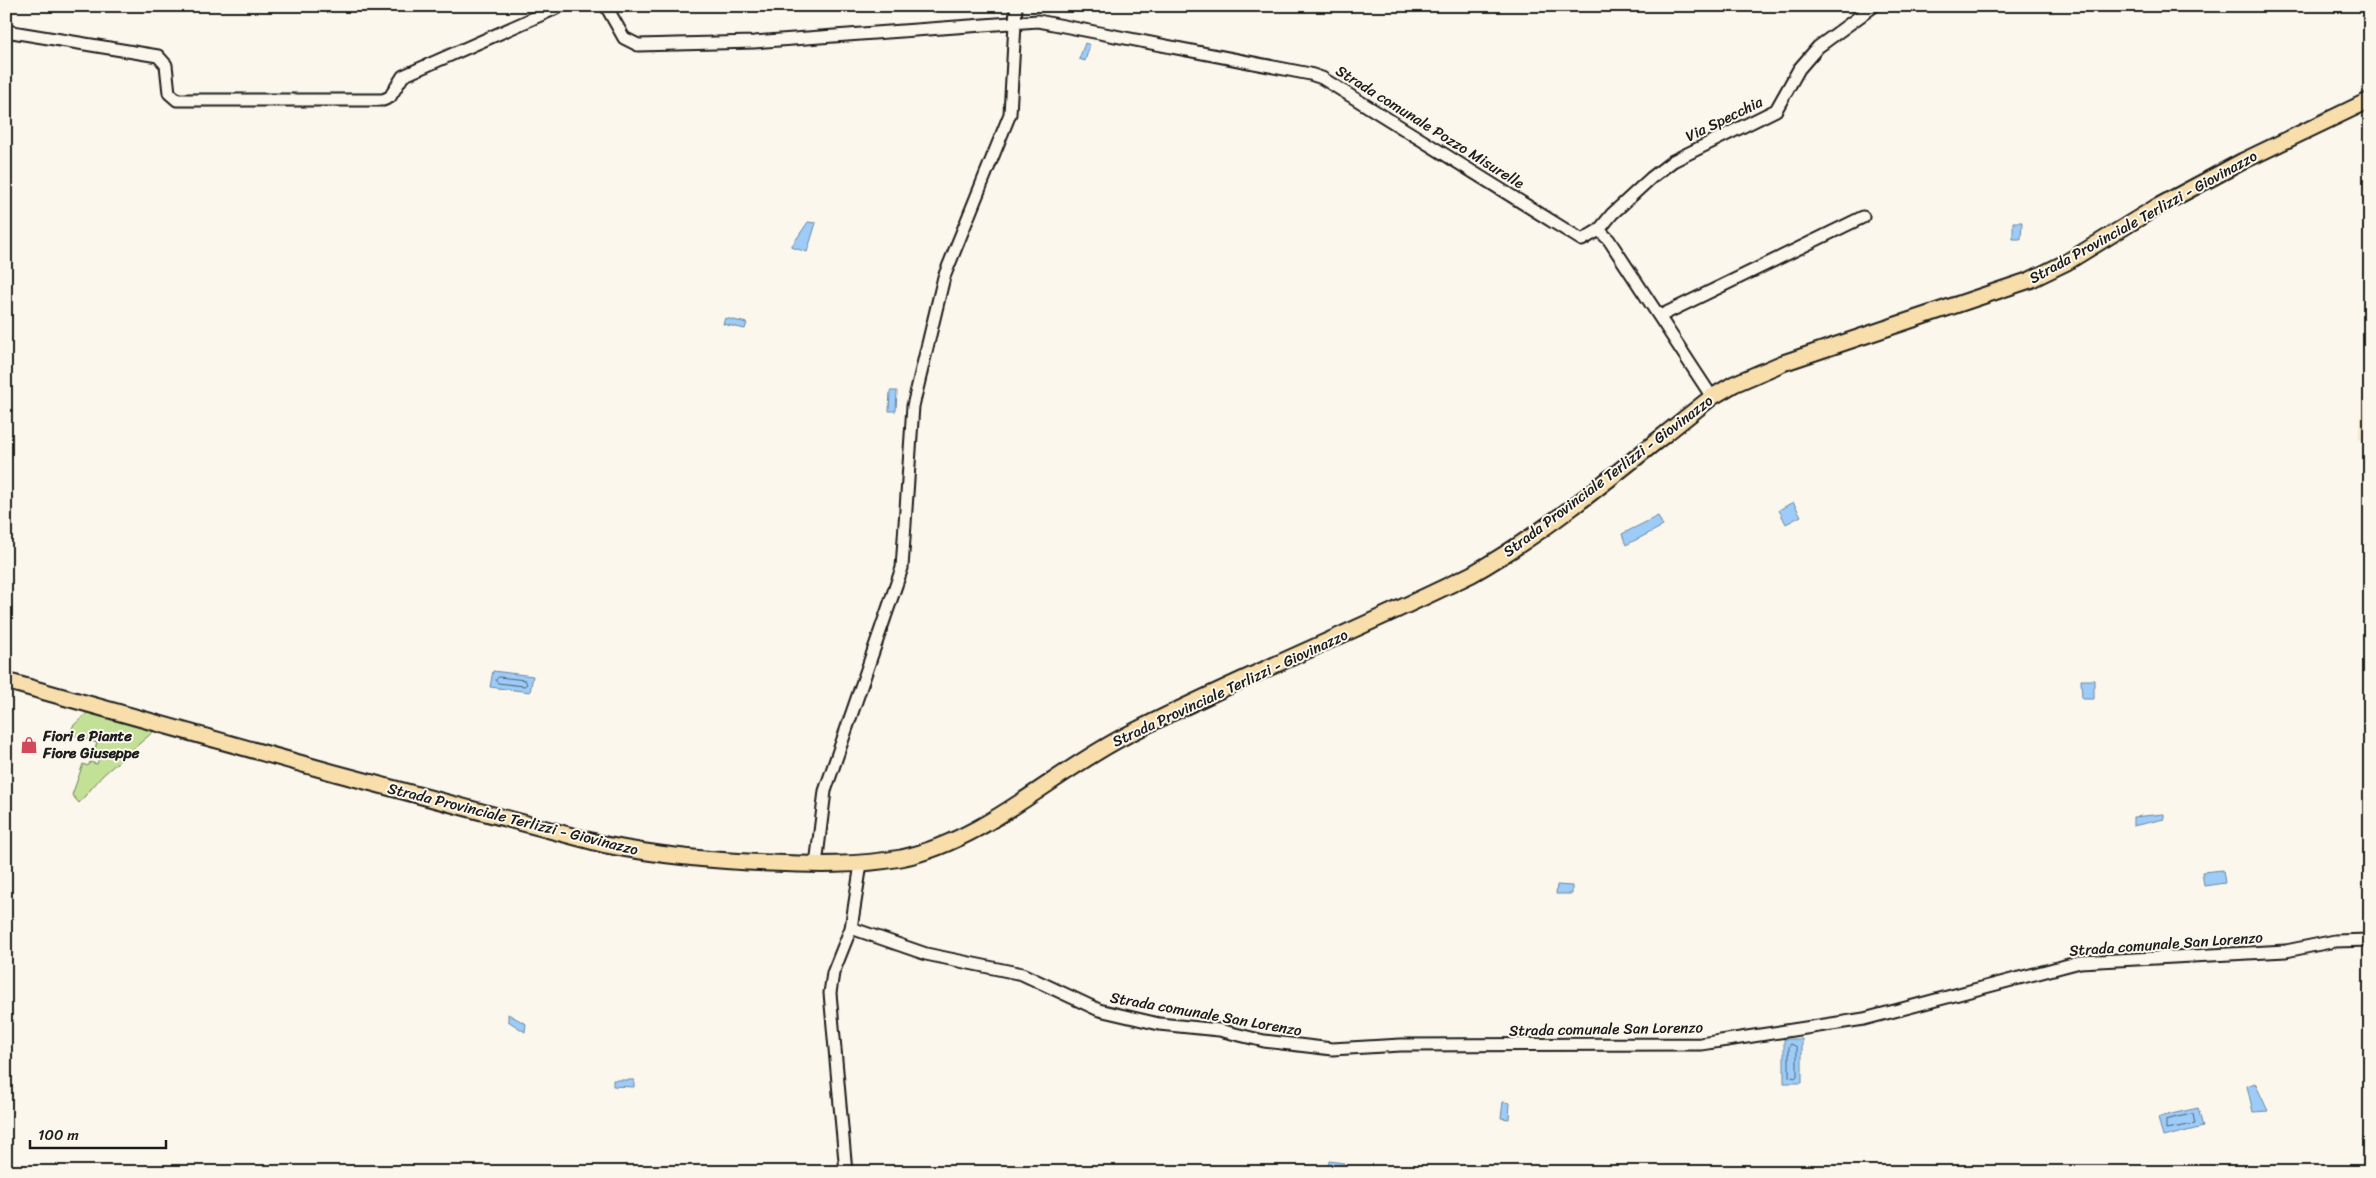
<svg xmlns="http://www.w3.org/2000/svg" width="2376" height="1178" font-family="Sriracha,sans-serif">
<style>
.built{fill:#f4e9d3}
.green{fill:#c3e097;stroke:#707e5a}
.water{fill:#9dccf8;stroke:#6986a0}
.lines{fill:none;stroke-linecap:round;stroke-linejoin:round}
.shore{stroke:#506274;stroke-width:1}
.minor-casing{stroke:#1c1c1c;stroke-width:15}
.major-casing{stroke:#1c1c1c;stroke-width:19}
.minor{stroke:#fbf7ec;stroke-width:11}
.major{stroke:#f8deab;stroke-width:15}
.labels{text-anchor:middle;stroke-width:4;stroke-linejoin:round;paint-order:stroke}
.street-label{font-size:15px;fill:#1c1c1c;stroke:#fbf7ec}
.poi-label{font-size:15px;font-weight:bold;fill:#1c1c1c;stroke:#fbf7ec;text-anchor:start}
</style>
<rect width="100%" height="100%" fill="#fbf7ec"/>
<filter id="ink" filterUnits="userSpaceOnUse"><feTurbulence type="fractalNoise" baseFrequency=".02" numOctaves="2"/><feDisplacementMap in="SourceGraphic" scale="10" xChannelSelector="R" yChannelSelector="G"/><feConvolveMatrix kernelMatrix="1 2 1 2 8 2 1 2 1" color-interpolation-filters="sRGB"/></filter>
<g filter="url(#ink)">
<path class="built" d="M 2370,348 L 2370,442 L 2358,439 Z"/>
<path class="green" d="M 89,711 L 154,731 L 103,775 L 79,803 L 72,795 L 83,764 L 88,766 L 90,762 L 97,764 L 100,754 L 94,752 L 97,743 L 70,734 L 73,726 Z"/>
<path class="water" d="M 1085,43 L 1090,45 L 1085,61 L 1079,59 Z
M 808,222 L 816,223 L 807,252 L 791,247 Z
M 2013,222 L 2022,222 L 2021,239 L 2013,239 Z
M 725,318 L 747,323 L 745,329 L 723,324 Z
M 890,391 L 897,391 L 896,411 L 889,411 Z
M 1793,502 L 1801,516 L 1786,524 L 1779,510 Z
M 1658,516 L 1663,526 L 1626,545 L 1622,534 Z
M 493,671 L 533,676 L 530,692 L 490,687 Z
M 2081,680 L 2094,680 L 2094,699 L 2082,699 Z
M 2164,814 L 2164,819 L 2133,826 L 2133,817 Z
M 2223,870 L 2225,883 L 2204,886 L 2202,872 Z
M 1557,885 L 1572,886 L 1572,894 L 1556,894 Z
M 508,1014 L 526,1024 L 525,1032 L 508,1021 Z
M 1784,1039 L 1802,1039 L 1802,1083 L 1784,1083 Z
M 613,1080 L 634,1080 L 634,1087 L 613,1086 Z
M 2255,1083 L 2268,1111 L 2253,1112 L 2247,1086 Z
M 1503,1102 L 1510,1103 L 1509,1119 L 1501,1118 Z
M 2198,1108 L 2203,1127 L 2163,1137 L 2158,1117 Z
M 1329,1161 L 1344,1163 L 1344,1170 L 1328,1168 Z"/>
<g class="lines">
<path class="shore" d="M 499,677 L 525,680 L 527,684 L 524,686 L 498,683 L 496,680 Z
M 1791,1044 L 1797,1047 L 1797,1076 L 1795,1078 L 1789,1076 L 1789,1047 Z
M 2193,1114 L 2195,1124 L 2166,1129 L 2166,1120 Z"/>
<g class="minor-casing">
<path id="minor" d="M 606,6 L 624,38 L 638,45 L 754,42 L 1038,21 L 1310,74 L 1322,78 L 1582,240 L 1599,230 L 1609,240 L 1712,397
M 6,31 L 158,56 L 166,65 L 169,93 L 177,100 L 383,100 L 390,97 L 403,76 L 561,6
M 1599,230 L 1612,214 L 1651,178 L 1673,161 L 1776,110 L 1799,69 L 1818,47 L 1874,6
M 1660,316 L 1863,217
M 816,865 L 825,791 L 902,568 L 913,406 L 944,277 L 1010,114 L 1016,6
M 851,928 L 926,954 L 1022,974 L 1099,1010 L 1159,1024 L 1219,1030 L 1264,1041 L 1332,1049 L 1401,1045 L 1701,1044 L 1864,1019 L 2080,962 L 2286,951 L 2335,941 L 2370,940
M 846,1172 L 830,993 L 833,973 L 851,928 L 861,864"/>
</g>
<g class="major-casing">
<path id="major" d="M 6,681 L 335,773 L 606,845 C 661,856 714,861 770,863 C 814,865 857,866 901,858 C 986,840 1052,773 1127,735 C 1240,677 1359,630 1472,574 C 1558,525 1634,458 1712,397 L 1734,384 L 1783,363 L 2030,280 L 2067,262 L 2155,208 L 2243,161 L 2370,100"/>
</g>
<use href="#minor" class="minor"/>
<use href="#major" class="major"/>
</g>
</g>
<defs>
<g id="shop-bare" transform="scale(1.35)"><path d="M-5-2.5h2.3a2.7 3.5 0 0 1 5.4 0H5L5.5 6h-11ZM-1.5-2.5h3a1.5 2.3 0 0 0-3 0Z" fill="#d1495b" stroke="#fbf7ec" stroke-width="2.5" paint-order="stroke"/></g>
</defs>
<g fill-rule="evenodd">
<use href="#shop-bare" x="29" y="745"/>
</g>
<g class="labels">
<g class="street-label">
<text transform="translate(1724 119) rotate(-26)" y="5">Via Specchia</text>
<text transform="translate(1430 127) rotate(32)" y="5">Strada comunale Pozzo Misurelle</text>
<text transform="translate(2143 217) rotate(-29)" y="5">Strada Provinciale Terlizzi - Giovinazzo</text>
<text transform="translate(1608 476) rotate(-37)" y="5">Strada Provinciale Terlizzi - Giovinazzo</text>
<text transform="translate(1230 688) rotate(-25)" y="5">Strada Provinciale Terlizzi - Giovinazzo</text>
<text transform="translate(513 819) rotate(14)" y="5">Strada Provinciale Terlizzi - Giovinazzo</text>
<text transform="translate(2166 944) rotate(-4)" y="5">Strada comunale San Lorenzo</text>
<text transform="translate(1206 1014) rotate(10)" y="5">Strada comunale San Lorenzo</text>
<text transform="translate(1606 1029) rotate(-1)" y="5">Strada comunale San Lorenzo</text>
</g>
<g class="poi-label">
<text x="43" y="741">Fiori e Piante<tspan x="43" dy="17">Fiore Giuseppe</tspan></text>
</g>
</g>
<rect width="2376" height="1178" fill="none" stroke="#fbf7ec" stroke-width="25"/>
<rect x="12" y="12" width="2351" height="1153" fill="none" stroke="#1c1c1c" stroke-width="2" filter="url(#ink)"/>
<path d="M30 1140v8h136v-8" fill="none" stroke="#1c1c1c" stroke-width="2.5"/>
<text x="38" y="1140" font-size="15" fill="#1c1c1c" stroke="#fbf7ec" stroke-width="4" paint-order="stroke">100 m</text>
</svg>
